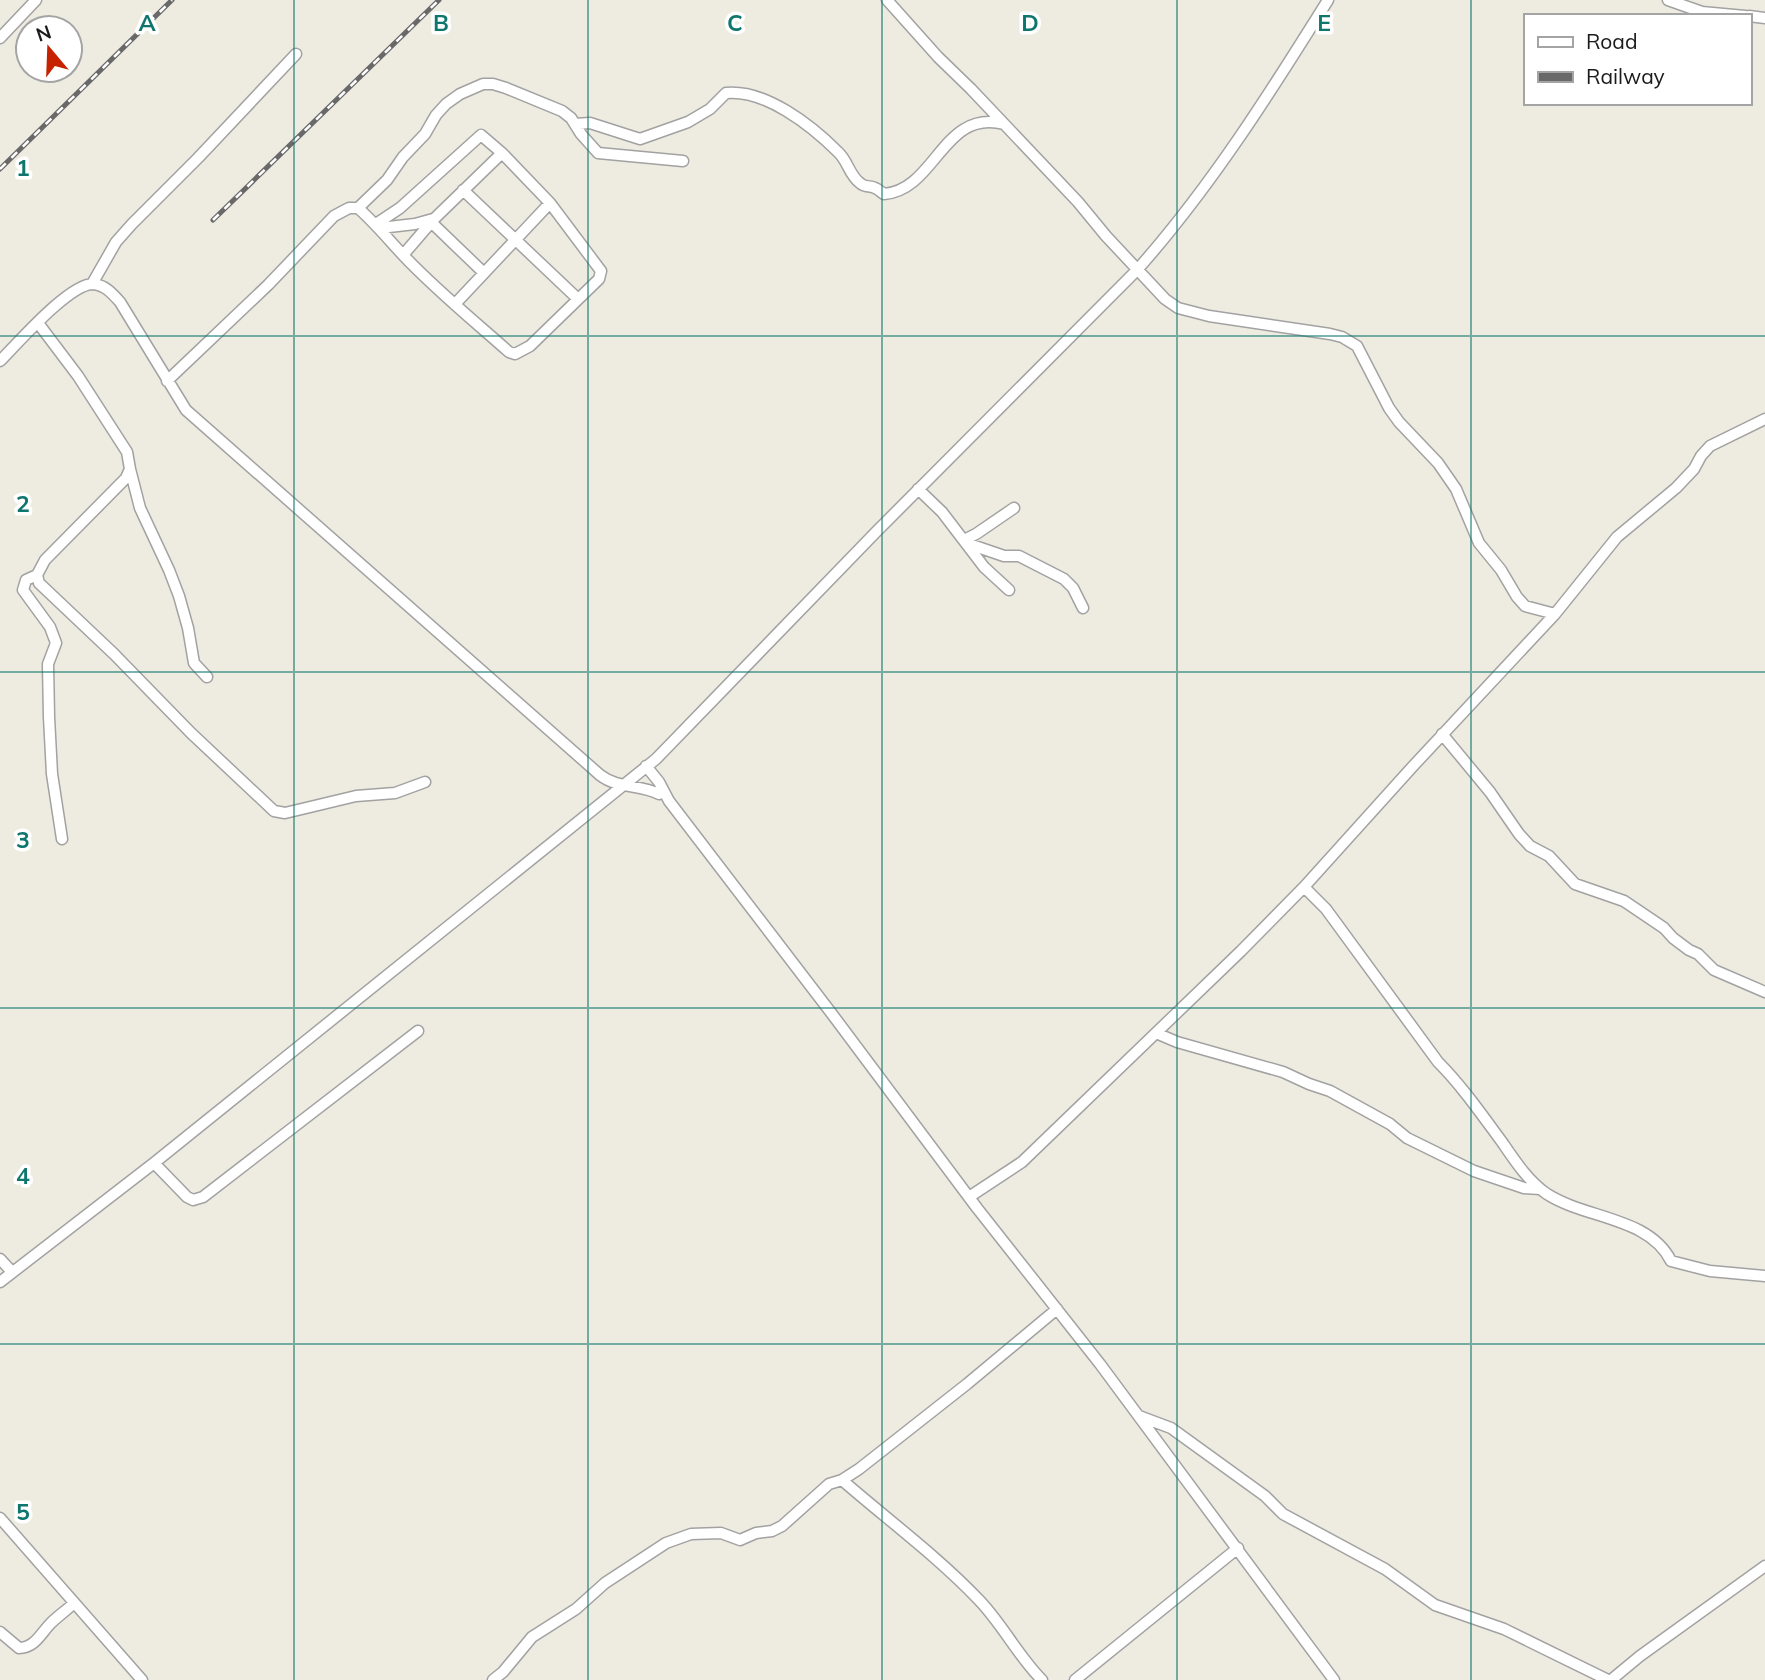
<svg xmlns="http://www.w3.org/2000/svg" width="1765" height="1680" font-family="Mulish,sans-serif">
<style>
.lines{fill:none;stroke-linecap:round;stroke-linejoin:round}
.street-casing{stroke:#a2a2a2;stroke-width:13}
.street{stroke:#fff;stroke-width:10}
.rail-casing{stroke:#696969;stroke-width:5}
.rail{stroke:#fff;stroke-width:2.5;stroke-dasharray:8;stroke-linecap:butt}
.grid{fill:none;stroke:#0f766e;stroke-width:2;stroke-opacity:0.55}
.grid-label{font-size:23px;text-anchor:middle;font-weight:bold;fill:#0f766e;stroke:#fff;stroke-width:7;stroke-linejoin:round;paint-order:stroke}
</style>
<rect width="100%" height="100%" fill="#eeebe0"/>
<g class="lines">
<g class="street-casing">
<path id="street" d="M 887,0 L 938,57 L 971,89 L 1078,202 L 1106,236 L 1165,299 L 1178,308 L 1209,316 L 1330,334 L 1342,337 L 1357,346 L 1389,408 L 1399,422 L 1438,463 L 1456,489 L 1479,543 L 1501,570 L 1517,597 L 1525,606 L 1555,614
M 1668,0 L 1702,12 L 1745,16
M 1749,16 L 1765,18
M 0,38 L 36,0
M 575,124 L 590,123 L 640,139 L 688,122 L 710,109 L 726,93 C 765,89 811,125 838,152 C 848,161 849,175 860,183 C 865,188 869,185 875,188 C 878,189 881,192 884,194 C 936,190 943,108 1004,124
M 463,190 L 578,299
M 358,208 L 387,180 L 403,157 L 425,134 L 436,115 L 446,104 L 460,94 L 483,84 L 493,84 L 506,88 L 562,111 L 571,118 L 581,134 L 598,153 L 683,161
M 431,222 L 484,273
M 380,228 L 415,224 L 433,219
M 403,255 L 434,219 L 502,153
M 92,284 L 116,242 L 132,224 L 198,158 L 296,54
M 455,304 L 550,203
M 38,323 L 78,376 L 127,452 L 130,469 L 126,478 L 45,560 L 37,575 L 39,583 L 114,654 L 191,733 L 274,811 L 285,813 L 356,796 L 395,793 L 425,782
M 0,361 C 18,343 69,284 93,284 C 105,285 112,293 120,302 L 186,410 L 600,775 C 618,789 639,784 659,794
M 167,381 L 268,285 L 334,216 L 349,208 L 358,208 C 375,223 388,239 403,255 C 436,290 473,320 509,352 L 515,354 L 530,346 L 599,279 L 601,271 L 550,203 L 502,153 L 481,135 L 400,208 L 376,224
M 130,469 L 140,508 L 169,570 L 179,596 L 188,628 L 194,663 L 207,677
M 918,489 L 942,512 L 984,567 L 1009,590
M 964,540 L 976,534 L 1014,508
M 966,543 L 1004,556 L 1019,556 L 1064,579 L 1073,588 L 1083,608
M 37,575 L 26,580 L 23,590 L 50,627 L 56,643 L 48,664 L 49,717 L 52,774 L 62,839
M 1442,734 L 1490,792 L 1519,834 L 1530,846 L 1549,856 L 1575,884 L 1624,901 L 1664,928 L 1673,938 L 1689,950 L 1698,954 L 1714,970 L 1765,992
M 646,766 L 659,782 L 669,801 L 832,1014 L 977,1208 L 1100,1364 L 1334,1680
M 1304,887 L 1326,909 L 1438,1062 C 1462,1086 1482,1115 1502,1142 C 1515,1161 1528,1181 1547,1194 C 1586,1219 1649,1217 1671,1261 L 1710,1271 L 1765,1276
M 1156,1033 L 1177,1042 L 1283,1072 L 1309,1084 L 1330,1091 L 1390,1124 L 1407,1138 L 1474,1171 L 1524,1188 L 1540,1189
M 154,1163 L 187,1197 L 193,1200 L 203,1197 L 418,1031
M 969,1197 L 1022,1162 L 1241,951 L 1304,887 L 1415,764 L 1555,614 L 1617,537 L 1676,488 L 1694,469 L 1701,456 L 1710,446 L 1765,419
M 0,1259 L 12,1272
M 0,1282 L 154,1163 L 656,759 L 877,531 L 1137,270 C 1210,188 1270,93 1328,0
M 1139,1416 L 1171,1428 L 1265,1496 L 1283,1514 L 1385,1569 L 1435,1605 L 1504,1629 L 1608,1680
M 842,1480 C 888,1520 937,1556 979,1600 C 1003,1625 1018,1656 1042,1680
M 0,1518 L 142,1680
M 0,1632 L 19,1648 C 35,1648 41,1633 51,1623 C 58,1616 67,1610 74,1603
M 493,1680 L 503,1672 L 532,1637 L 576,1609 L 605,1583 L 666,1543 L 691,1534 L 721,1533 L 740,1540 L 756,1533 L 772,1531 L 782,1526 L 829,1484 L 842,1480 L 859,1469 L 967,1384 L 1057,1309
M 1075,1680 L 1238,1548
M 1611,1680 L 1640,1656 L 1765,1566"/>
</g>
<use href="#street" class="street"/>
<g class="rail-casing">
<path id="rail" d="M 0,169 L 172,0
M 213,220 L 439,0"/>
</g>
<use href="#rail" class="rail"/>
</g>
<path class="grid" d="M 294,0 L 294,1680M 588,0 L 588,1680M 882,0 L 882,1680M 1177,0 L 1177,1680M 1471,0 L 1471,1680M 0,336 L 1765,336M 0,672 L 1765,672M 0,1008 L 1765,1008M 0,1344 L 1765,1344"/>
<g class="grid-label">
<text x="147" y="31">A</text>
<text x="441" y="31">B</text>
<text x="735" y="31">C</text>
<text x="1030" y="31">D</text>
<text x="1324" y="31">E</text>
<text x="23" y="176">1</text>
<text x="23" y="512">2</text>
<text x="23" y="848">3</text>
<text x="23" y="1184">4</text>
<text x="23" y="1520">5</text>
</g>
<rect x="1524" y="14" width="228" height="91" fill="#ffffff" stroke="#a4a4a4" stroke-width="2"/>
<rect x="1538" y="37" width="35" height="10" fill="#ffffff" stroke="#a4a4a4" stroke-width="2"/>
<text x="1586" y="49" font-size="21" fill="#1b1b1b">Road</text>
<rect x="1538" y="72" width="35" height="10" fill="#696969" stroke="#a4a4a4" stroke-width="2"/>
<text x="1586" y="84" font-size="21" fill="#1b1b1b">Railway</text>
<g transform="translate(49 49) rotate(341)"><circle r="33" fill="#ffffff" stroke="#a4a4a4" stroke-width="2"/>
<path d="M0-5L12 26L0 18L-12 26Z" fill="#c72200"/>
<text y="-10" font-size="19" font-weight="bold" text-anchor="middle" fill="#1b1b1b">N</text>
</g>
</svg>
